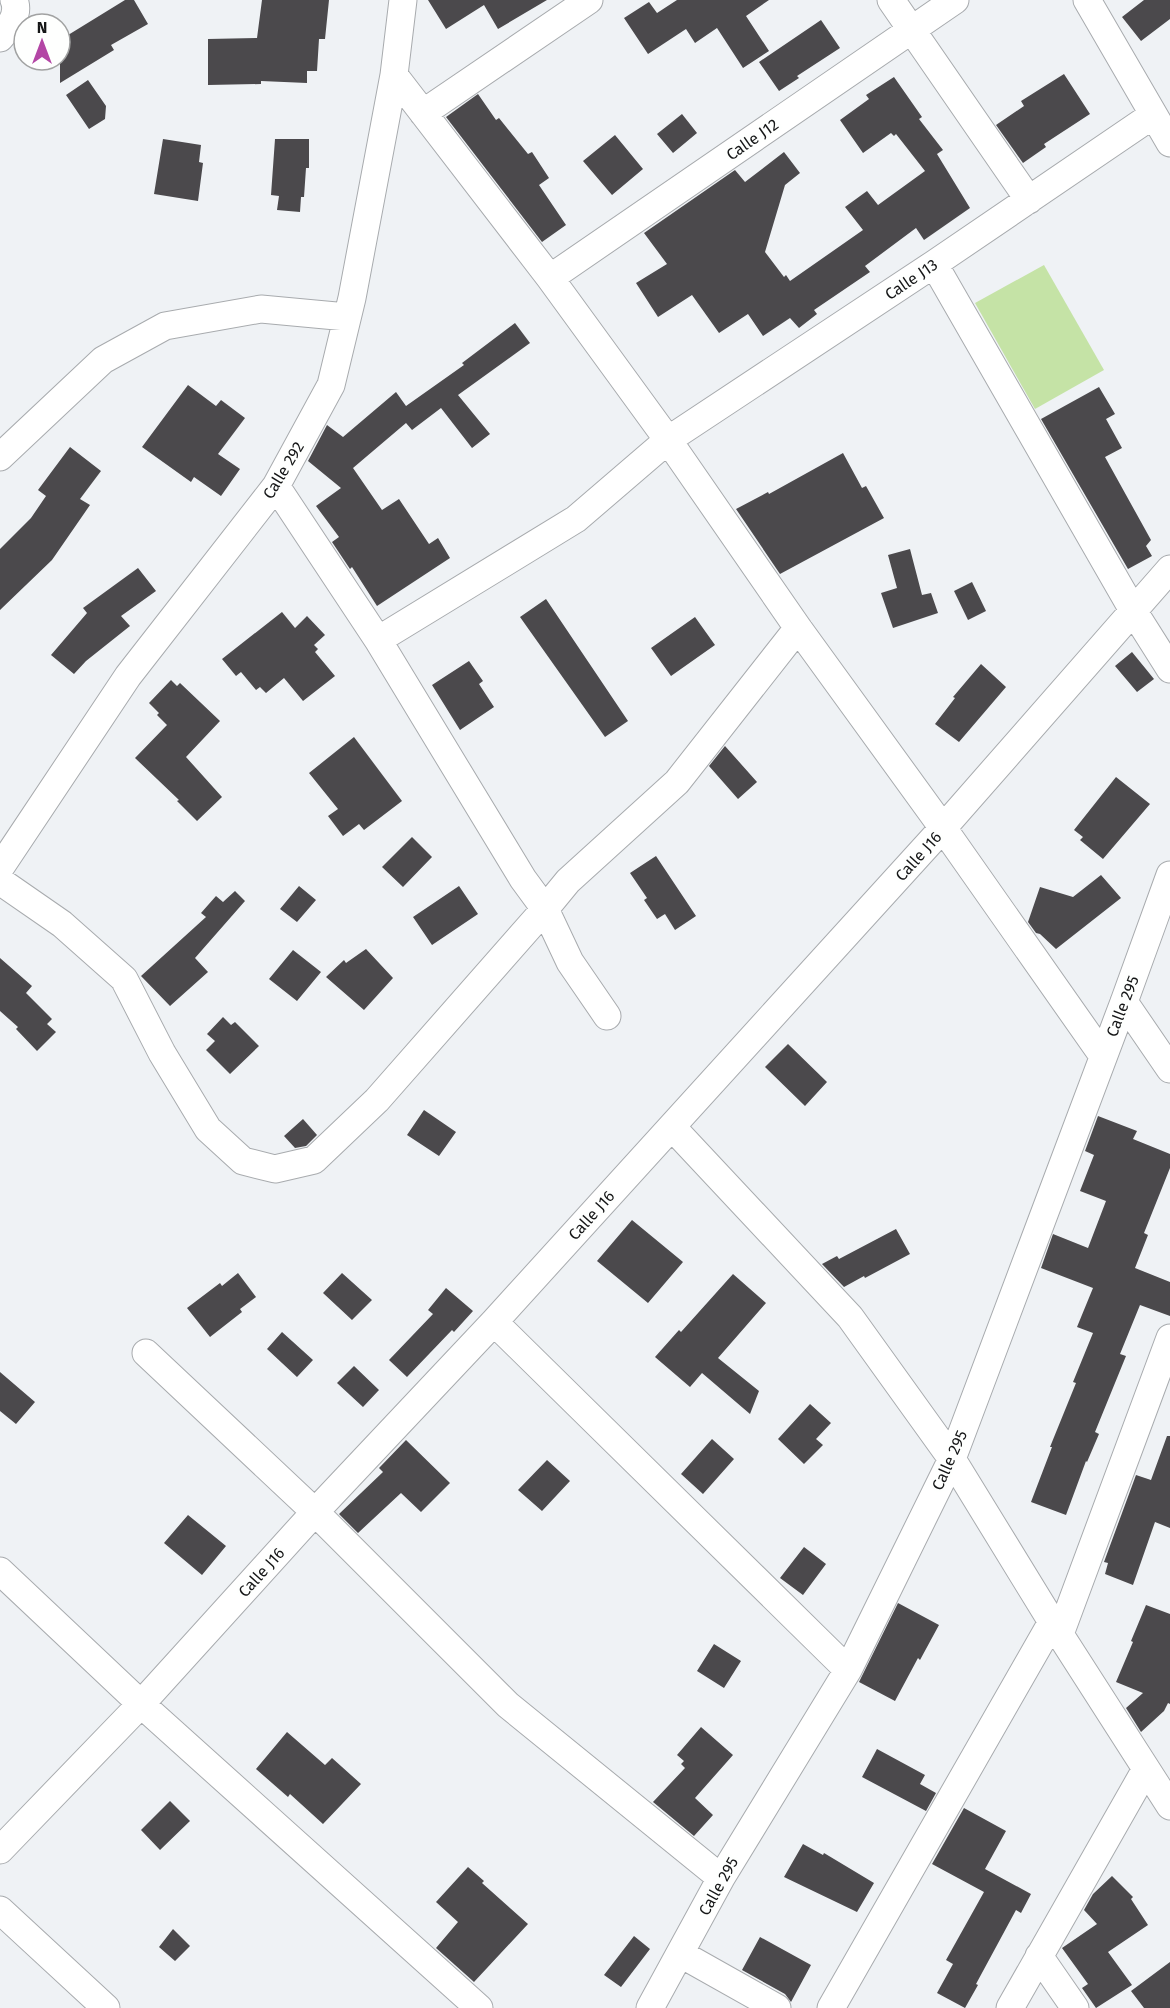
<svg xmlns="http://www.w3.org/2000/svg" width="1170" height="2008" font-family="'Fira Sans',sans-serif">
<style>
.green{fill:#c5e3a6}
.building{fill:#4b494c}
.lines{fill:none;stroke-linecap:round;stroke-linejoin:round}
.street-casing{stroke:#a8abae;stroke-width:29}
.street{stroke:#fff;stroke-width:27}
.labels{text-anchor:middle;stroke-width:6;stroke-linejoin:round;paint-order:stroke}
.street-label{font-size:16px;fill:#151617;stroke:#fefffe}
</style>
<rect width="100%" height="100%" fill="#eff2f5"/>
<path class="green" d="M 1044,265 L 1104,370 L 1035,409 L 975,303 Z"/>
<path class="building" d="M 125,0 L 134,0 L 148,24 L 111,45 L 114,50 L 60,83 L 60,40 Z
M 262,0 L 329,0 L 325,39 L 319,39 L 317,71 L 307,71 L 307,83 L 261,81 L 261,84 L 208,85 L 208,39 L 257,38 Z
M 428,0 L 547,0 L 498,29 L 484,5 L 446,29 Z
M 677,0 L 769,0 L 746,16 L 769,51 L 743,68 L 717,28 L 695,43 L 686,29 L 648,54 L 624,18 L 649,2 L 657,13 Z
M 1144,0 L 1170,0 L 1170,19 L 1141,41 L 1122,17 Z
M 821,20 L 840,48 L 797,76 L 799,78 L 779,91 L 759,62 Z
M 1064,74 L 1090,114 L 1044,144 L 1046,147 L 1023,163 L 996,125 L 1024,106 L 1021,101 Z
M 894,77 L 922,117 L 919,119 L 943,150 L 937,154 L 970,208 L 924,240 L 916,228 L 865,266 L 870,272 L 814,310 L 817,314 L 799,328 L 790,318 L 763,336 L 748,314 L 719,333 L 692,295 L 658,317 L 636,283 L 667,264 L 644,233 L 735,170 L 745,182 L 784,152 L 800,173 L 785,185 L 765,252 L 784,277 L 786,275 L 790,281 L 863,230 L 845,207 L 867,191 L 878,205 L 925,171 L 896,134 L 894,136 L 891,133 L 863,153 L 840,120 L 869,99 L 866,95 Z
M 88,80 L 106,106 L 105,119 L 89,129 L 66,95 Z
M 478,94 L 496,120 L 499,118 L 528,154 L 532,152 L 549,178 L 539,185 L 566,225 L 542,242 L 446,117 Z
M 682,114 L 697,133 L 673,153 L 657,134 Z
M 615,135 L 643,169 L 612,195 L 583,161 Z
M 163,139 L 201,145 L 199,162 L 203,163 L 198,201 L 154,194 Z
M 275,139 L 309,139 L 309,168 L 306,168 L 304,197 L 301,197 L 300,212 L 277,210 L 279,196 L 271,195 Z
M 515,323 L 530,343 L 458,395 L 490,434 L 472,448 L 441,408 L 412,430 L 406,423 L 353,468 L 382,510 L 399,499 L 429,544 L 438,538 L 450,558 L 377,606 L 352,567 L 350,569 L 332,542 L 339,537 L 316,506 L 341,488 L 308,461 L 327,425 L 343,437 L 396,392 L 406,406 L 464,365 L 462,363 Z
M 188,385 L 216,406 L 221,400 L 245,418 L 218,454 L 240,469 L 221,496 L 194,477 L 191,482 L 142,447 Z
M 1099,387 L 1115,414 L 1106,419 L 1122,448 L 1105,457 L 1151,540 L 1146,546 L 1152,556 L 1128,569 L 1041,419 Z
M 70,447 L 101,471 L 80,499 L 90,505 L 52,560 L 0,610 L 0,549 L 31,518 L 46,496 L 38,490 Z
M 843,453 L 862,488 L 866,486 L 884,518 L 780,574 L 736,509 L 768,492 L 769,494 Z
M 910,549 L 922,595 L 931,593 L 938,613 L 893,628 L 881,593 L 897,588 L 888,555 Z
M 138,568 L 156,591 L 121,616 L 130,626 L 86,661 L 74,674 L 51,655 L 87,613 L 83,608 Z
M 972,582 L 986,611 L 968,620 L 954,591 Z
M 546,599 L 628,721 L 605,737 L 520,617 Z
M 282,612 L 295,628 L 307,616 L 325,635 L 314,645 L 318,649 L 315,652 L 335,676 L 303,701 L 284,678 L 266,693 L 260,687 L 256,690 L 241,672 L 236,676 L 222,659 Z
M 695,617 L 715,645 L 671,676 L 651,648 Z
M 1132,652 L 1154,679 L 1137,692 L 1115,666 Z
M 469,661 L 483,681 L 479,684 L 494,707 L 460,730 L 432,685 Z
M 981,664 L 1006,687 L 959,742 L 935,724 L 955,698 L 953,697 Z
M 171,680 L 177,686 L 180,683 L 220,721 L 186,757 L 222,797 L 197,821 L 177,801 L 179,800 L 135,758 L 167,725 L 157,715 L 159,713 L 149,703 Z
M 354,737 L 402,801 L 364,830 L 359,824 L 343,836 L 328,816 L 338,809 L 309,773 Z
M 725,746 L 757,782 L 738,799 L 709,766 Z
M 1116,777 L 1150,804 L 1103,859 L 1080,840 L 1083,837 L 1074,830 Z
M 412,837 L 432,857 L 403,887 L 382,867 Z
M 656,856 L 696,916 L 675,930 L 665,914 L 657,919 L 644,900 L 647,898 L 630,873 Z
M 1101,875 L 1121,898 L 1056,949 L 1040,934 L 1036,933 L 1028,922 L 1040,887 L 1073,897 Z
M 299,886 L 316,900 L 297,922 L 280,909 Z
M 459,886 L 478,914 L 432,945 L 413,917 Z
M 235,891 L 245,901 L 195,958 L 208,972 L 170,1006 L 141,976 L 206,917 L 201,913 L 216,896 L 223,902 Z
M 366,949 L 393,978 L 364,1010 L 326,977 L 344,960 L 346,963 Z
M 293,950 L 321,972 L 297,1001 L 269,979 Z
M 0,958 L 32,986 L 26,993 L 52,1019 L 47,1024 L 56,1032 L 37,1051 L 16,1029 L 18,1027 L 0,1011 Z
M 223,1017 L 231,1025 L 235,1022 L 259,1046 L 230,1074 L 206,1050 L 215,1041 L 207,1034 Z
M 788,1044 L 827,1082 L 805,1106 L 765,1067 Z
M 424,1110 L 456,1132 L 439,1156 L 407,1135 Z
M 1098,1116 L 1137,1131 L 1133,1139 L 1170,1154 L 1170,1168 L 1144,1233 L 1148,1235 L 1135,1268 L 1170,1282 L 1170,1316 L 1140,1305 L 1120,1354 L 1126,1356 L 1095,1432 L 1099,1434 L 1087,1462 L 1086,1461 L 1066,1515 L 1031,1502 L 1052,1447 L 1050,1447 L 1076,1383 L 1073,1382 L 1093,1333 L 1077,1327 L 1093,1288 L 1041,1268 L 1053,1234 L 1088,1248 L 1106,1201 L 1080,1191 L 1094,1155 L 1085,1151 Z
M 303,1119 L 317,1135 L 306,1146 L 295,1148 L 284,1136 Z
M 632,1220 L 683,1262 L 648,1303 L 597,1261 Z
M 896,1229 L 910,1254 L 865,1278 L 864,1276 L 844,1287 L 822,1264 L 837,1256 L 839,1259 Z
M 238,1273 L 256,1297 L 240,1309 L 242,1312 L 210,1337 L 187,1308 L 220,1283 L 222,1286 Z
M 342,1273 L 372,1300 L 352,1320 L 323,1293 Z
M 733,1274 L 766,1303 L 718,1358 L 759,1391 L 750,1414 L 702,1373 L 690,1387 L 655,1357 L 679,1330 L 681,1332 Z
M 446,1288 L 473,1311 L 454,1332 L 452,1330 L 407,1377 L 389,1360 L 433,1314 L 428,1310 Z
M 282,1332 L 313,1360 L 297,1377 L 267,1349 Z
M 354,1366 L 379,1390 L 363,1407 L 337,1383 Z
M 0,1372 L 35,1402 L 16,1424 L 0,1411 Z
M 810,1404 L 831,1423 L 816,1439 L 823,1445 L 804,1464 L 778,1439 Z
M 1167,1436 L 1170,1436 L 1170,1528 L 1155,1522 L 1133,1585 L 1105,1574 L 1108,1563 L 1104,1562 L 1136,1475 L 1151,1480 Z
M 712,1439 L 734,1459 L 703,1494 L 681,1474 Z
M 406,1440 L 450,1483 L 421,1512 L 401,1493 L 358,1533 L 339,1514 L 383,1472 L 379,1468 Z
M 547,1460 L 570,1481 L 542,1511 L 518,1490 Z
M 188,1515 L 226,1546 L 202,1575 L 164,1543 Z
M 804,1547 L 826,1564 L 803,1595 L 780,1578 Z
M 898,1603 L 939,1625 L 920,1660 L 918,1658 L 895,1701 L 859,1682 Z
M 1146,1605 L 1170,1614 L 1170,1704 L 1168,1703 L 1164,1711 L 1141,1732 L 1126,1708 L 1143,1693 L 1116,1682 L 1133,1642 L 1131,1641 Z
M 714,1644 L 741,1661 L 724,1688 L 697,1671 Z
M 701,1727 L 733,1755 L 695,1798 L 713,1815 L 694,1836 L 653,1802 L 685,1768 L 681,1764 L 684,1761 L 677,1755 Z
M 287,1732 L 325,1765 L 332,1758 L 361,1784 L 323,1824 L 290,1794 L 288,1797 L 256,1769 Z
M 877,1749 L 925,1775 L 920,1784 L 936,1793 L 926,1811 L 862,1777 Z
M 170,1801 L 190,1821 L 160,1850 L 141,1830 Z
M 964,1808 L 1006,1831 L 985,1869 L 1031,1894 L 1021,1913 L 1016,1910 L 976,1984 L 978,1985 L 965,2008 L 937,1993 L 953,1964 L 946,1960 L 984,1892 L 932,1864 Z
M 803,1844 L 823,1855 L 824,1853 L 874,1883 L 857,1912 L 784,1877 Z
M 468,1867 L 484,1881 L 482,1883 L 528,1924 L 474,1982 L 436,1948 L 458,1922 L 436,1902 Z
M 1112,1876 L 1133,1897 L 1131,1899 L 1148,1925 L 1108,1952 L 1132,1985 L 1096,2008 L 1082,1988 L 1088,1984 L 1062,1948 L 1097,1924 L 1084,1910 L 1093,1894 Z
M 173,1929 L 190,1946 L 175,1961 L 159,1947 Z
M 634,1936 L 650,1949 L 621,1987 L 604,1975 Z
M 760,1937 L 811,1965 L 791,2002 L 785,1994 L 742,1970 Z
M 1170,1962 L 1170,2008 L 1144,2008 L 1131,1991 Z"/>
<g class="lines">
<g class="street-casing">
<path id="street" d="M 891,0 L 1029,200
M 1087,0 L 1170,143
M 0,38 C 9,28 20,14 14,0
M 394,75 L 550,278 L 668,440 L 798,628 L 943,828 L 1103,1056
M 423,113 L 589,0
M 934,264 L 1134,612 L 1170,669
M 550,278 L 955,0
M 0,457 L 103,360 L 165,326 L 261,309 L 347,317
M 276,486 L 378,640 L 523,879 L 545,909 L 570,962 L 607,1016
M 378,640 L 576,519 L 668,440 L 934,264 L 1153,115
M 0,868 L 128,676 L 276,486 L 331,385 L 352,298 L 394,75 L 403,0
M 0,881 L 62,924 L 124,979 L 162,1053 L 208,1129 L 243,1161 L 275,1169 L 314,1160 L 377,1100 L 545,909 L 568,881 L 677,782 L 798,628
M 1124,1002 L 1170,1069
M 672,1127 L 850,1317 L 952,1459 L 1052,1622 L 1170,1806
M 494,1322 L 848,1670
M 146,1353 L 315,1512 L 508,1705 L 721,1878
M 0,1571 L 141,1704 L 479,2008
M 1060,1634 L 1170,1338
M 0,1850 L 141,1704 L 315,1512 L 494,1322 L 943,828 L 1170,569
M 0,1910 L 106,2008
M 681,1954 L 777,2008
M 1039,1956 L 1075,2008
M 650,2008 L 721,1878 L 848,1670 L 952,1459 L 1124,1002 L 1170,875
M 831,2008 L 1052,1622
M 1010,2008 L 1146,1769"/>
</g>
<use href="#street" class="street"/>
</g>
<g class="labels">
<g class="street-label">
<text transform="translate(752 139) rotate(-35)" y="6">Calle J12</text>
<text transform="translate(911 279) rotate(-34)" y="6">Calle J13</text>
<text transform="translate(283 470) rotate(-59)" y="6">Calle 292</text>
<text transform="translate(918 856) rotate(-48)" y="6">Calle J16</text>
<text transform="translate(1122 1006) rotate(-69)" y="6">Calle 295</text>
<text transform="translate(591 1215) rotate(-48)" y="6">Calle J16</text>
<text transform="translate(949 1460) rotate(-66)" y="6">Calle 295</text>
<text transform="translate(261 1572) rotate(-48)" y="6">Calle J16</text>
<text transform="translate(718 1886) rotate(-61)" y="6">Calle 295</text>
</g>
</g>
<g transform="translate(42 42)"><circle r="28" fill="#fefffe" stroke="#a1a2a2" stroke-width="1.5"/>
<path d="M0-4.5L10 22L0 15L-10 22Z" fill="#b346a5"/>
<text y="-9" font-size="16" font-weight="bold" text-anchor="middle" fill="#151617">N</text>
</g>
</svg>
